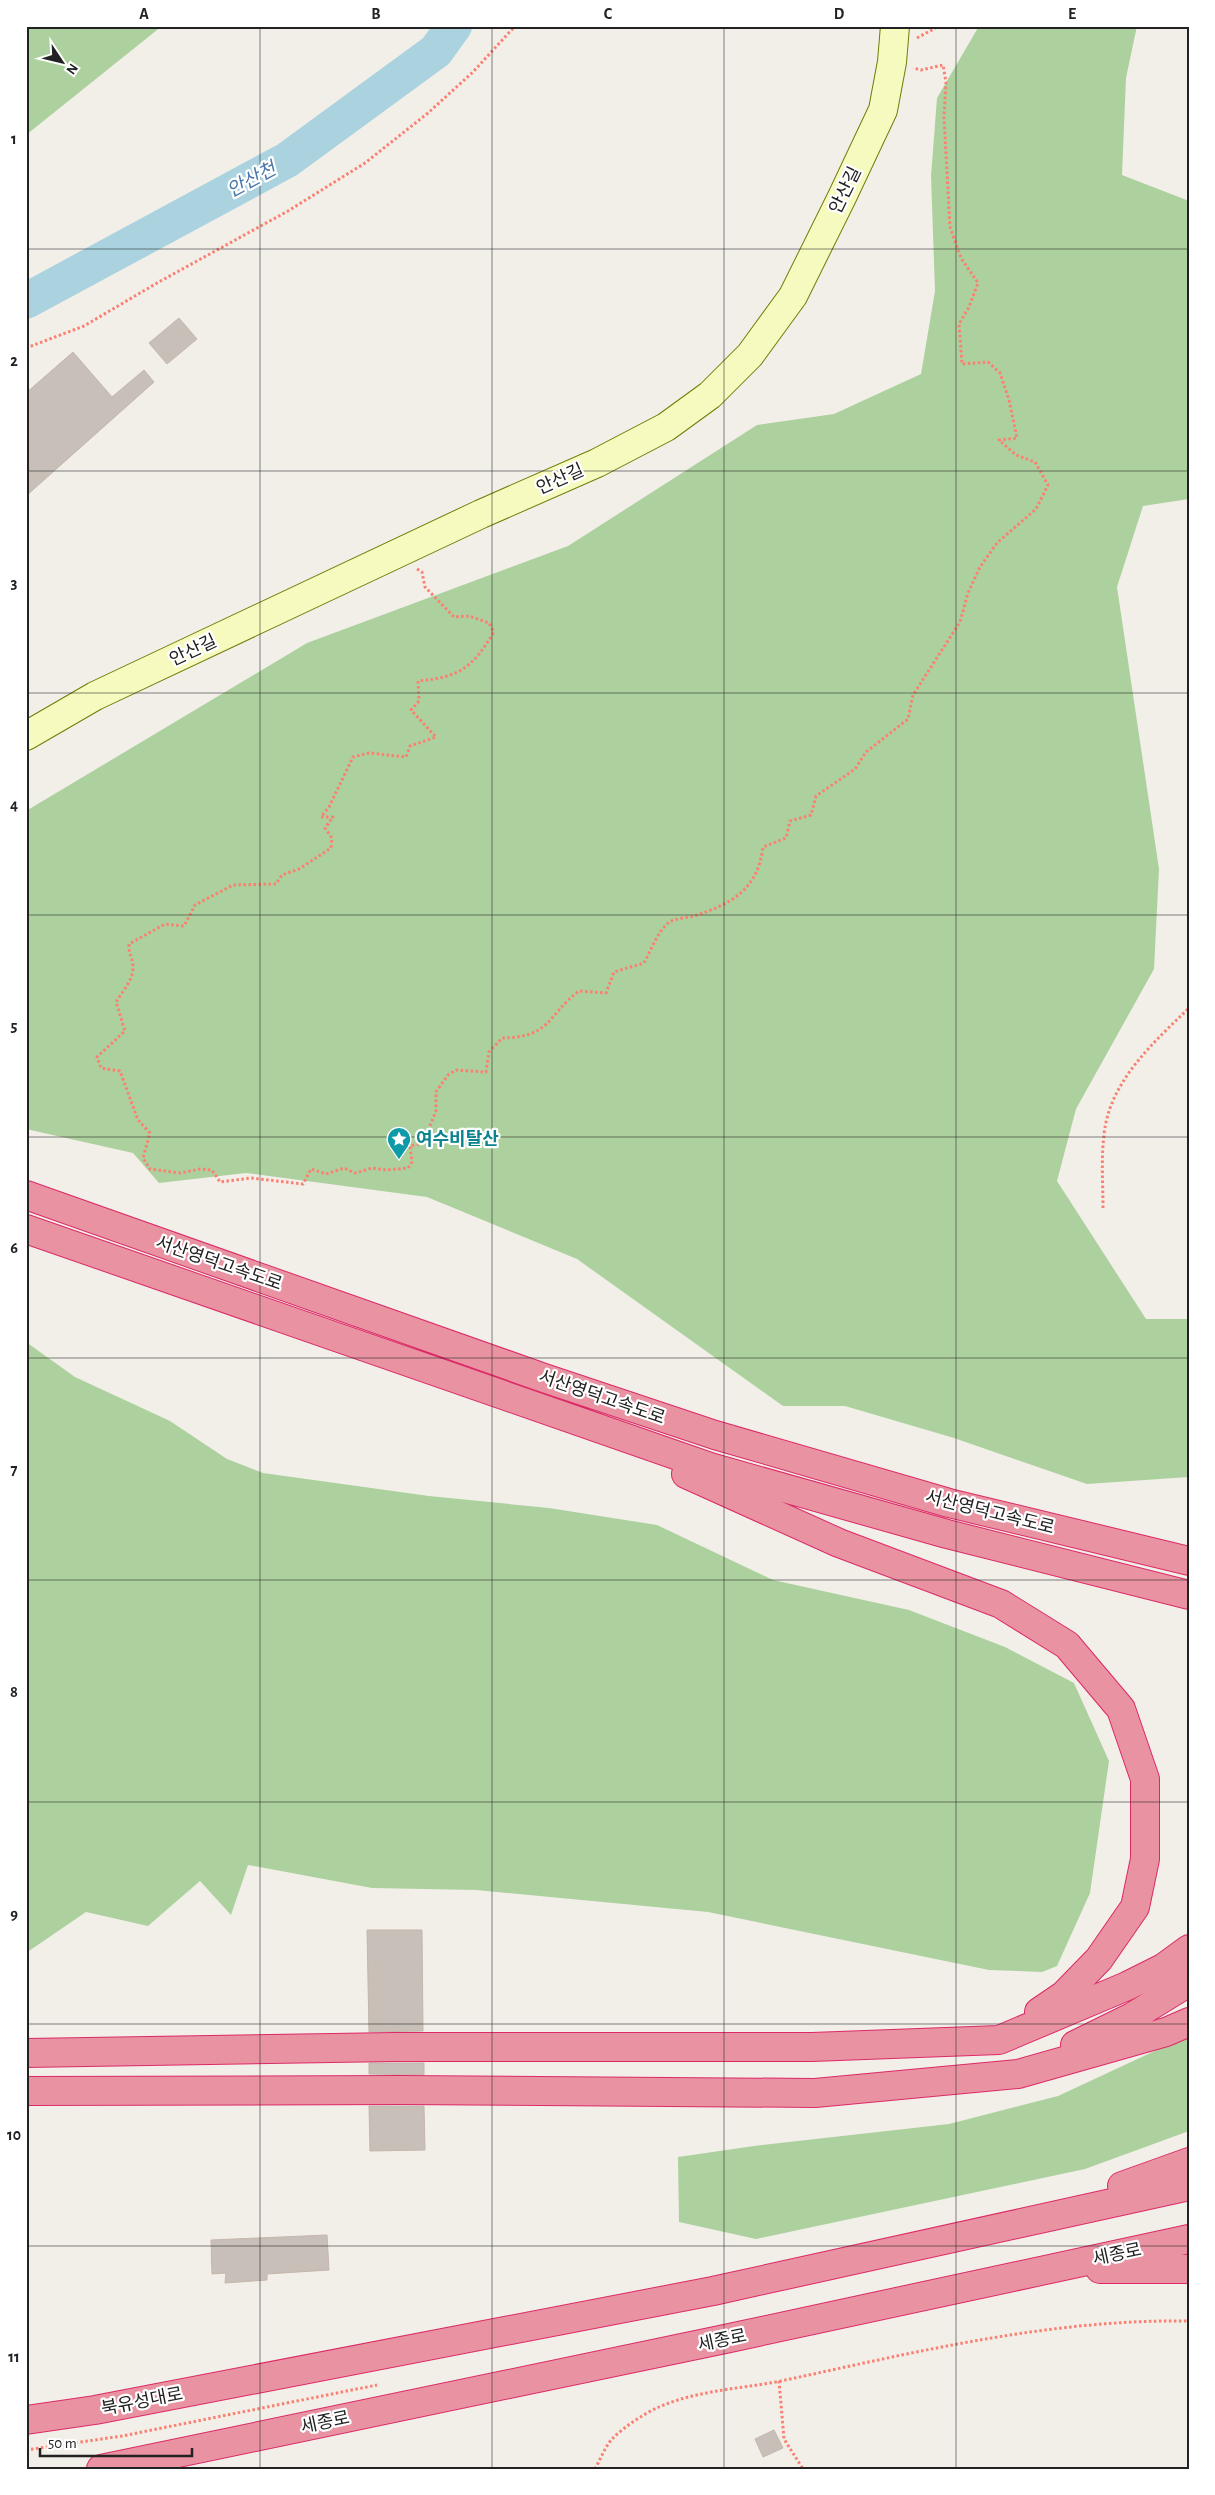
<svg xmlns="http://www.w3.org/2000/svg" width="1215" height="2495" font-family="'Alegreya Sans','Noto Sans KR',sans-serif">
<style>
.forest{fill:#add19e}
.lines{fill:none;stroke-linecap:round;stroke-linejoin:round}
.river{stroke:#aad3df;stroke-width:36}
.building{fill:#c7bfb8;stroke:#c4b6ab}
.secondary-casing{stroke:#707d05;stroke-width:30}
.highway-casing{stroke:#dc2a67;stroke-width:30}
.path{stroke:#fa8072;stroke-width:3;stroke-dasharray:2.5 2.5;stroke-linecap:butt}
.secondary{stroke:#f7fabf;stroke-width:28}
.highway{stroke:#e892a2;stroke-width:28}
.grid{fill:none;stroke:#222;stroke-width:1;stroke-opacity:0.55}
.labels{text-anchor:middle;stroke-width:4.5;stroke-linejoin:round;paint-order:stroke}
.street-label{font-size:18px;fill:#222;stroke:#fff}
.culture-label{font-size:18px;font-weight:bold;fill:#0d838f;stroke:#fff;text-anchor:start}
.water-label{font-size:19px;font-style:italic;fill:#4a7aab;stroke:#fff}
.neatline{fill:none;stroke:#222;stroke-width:2}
.grid-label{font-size:16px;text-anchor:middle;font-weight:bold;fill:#222}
</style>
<rect width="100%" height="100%" fill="#f2efe9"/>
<path class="forest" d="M 26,26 L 162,26 L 26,135 Z
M 979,26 L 1137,26 L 1126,78 L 1122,175 L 1189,201 L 1189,499 L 1143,506 L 1117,587 L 1159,869 L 1154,969 L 1076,1109 L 1057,1181 L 1146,1319 L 1189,1319 L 1189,1477 L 1087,1484 L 954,1438 L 845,1406 L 783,1406 L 577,1259 L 427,1197 L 246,1173 L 159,1183 L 133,1153 L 26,1129 L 26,811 L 307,643 L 568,546 L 757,425 L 834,414 L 921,374 L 935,291 L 931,176 L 937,98 Z
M 26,1342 L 75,1377 L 170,1421 L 227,1459 L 263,1473 L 429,1496 L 549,1508 L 657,1525 L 773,1580 L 909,1610 L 1005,1647 L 1074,1683 L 1109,1761 L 1090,1893 L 1057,1966 L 1042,1972 L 989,1970 L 708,1912 L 476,1890 L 372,1888 L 248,1865 L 231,1915 L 200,1881 L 148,1926 L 86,1912 L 26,1953 Z
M 1189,2035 L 1189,2131 L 1085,2169 L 756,2239 L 679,2222 L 678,2157 L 754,2146 L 949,2124 L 1058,2096 Z"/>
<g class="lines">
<path class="river" d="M 26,301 L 287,160 L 436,51 L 454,26"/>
</g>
<path class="building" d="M 179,318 L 197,339 L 167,364 L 149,343 Z
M 73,352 L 112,397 L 144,370 L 154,382 L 26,496 L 26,393 Z
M 367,1930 L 422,1930 L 423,2031 L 369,2032 Z
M 369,2063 L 424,2063 L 424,2075 L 369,2074 Z
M 369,2106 L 424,2106 L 425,2150 L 370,2151 Z
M 327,2235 L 329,2270 L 267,2274 L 267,2280 L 225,2283 L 226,2273 L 212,2274 L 211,2240 Z
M 774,2430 L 783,2448 L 763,2457 L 755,2439 Z"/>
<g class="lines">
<g class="secondary-casing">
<path id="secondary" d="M 26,736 L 95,696 L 481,514 L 597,463 L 666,427 L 710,395 L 750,355 L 793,296 L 842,197 L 883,110 L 892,62 L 895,26"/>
</g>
<g class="highway-casing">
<path id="highway" d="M 26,1195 L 544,1378 L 715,1435 L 949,1503 L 1189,1561
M 26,1229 L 710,1467 L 947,1534 L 1189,1595
M 686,1474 L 839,1543 L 1001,1604 L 1067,1645 L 1121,1709 L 1145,1779 L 1145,1859 L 1135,1907 L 1099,1959 L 1064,1995 L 1039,2012
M 1075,2045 L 1132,2017 L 1189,1982
M 26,2053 L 394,2047 L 812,2047 L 999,2040 L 1127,1986 L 1163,1968 L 1189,1949
M 26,2091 L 401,2090 L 815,2093 L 1018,2074 L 1166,2032 L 1189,2022
M 1122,2186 L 1189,2162
M 1100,2269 L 1189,2269
M 26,2420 L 95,2410 L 713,2291 L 1189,2186
M 101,2469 L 725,2339 L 1189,2239"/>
</g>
<path class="path" d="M 917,38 L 939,26
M 26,348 L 84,326 L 157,283 L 288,211 L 365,163 L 428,113 L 473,72 L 515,26
M 417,569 L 422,572 L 425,587 L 454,617 L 469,616 L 489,623 L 494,632 C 472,668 460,677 418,681 L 419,701 L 411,710 L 436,737 L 410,746 L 406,757 L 369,753 L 353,757 L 329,807 L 321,817 L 333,817 L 325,828 L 332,838 L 331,848 L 299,869 L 282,875 L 276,884 L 233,885 L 195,905 L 184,926 L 165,924 L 129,944 C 128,953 133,958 133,967 C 134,979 122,992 116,1002 L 125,1031 L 97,1057 L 101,1068 L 120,1071 L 138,1120 L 150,1133 L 143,1158 L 150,1169 L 180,1173 L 200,1169 L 212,1170 L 220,1182 L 251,1178 L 303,1184 L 311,1169 L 326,1174 L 344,1168 L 355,1173 L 372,1168 L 386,1170 L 408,1168 L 412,1162 L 410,1146 L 423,1143 L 436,1111 L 436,1092 L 448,1075 L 456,1070 L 486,1072 L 489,1052 L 502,1038 C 552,1037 546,1016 579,991 L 606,993 L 614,972 L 644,963 C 651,950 657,933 668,923 C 674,918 687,918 694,916 C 732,904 758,889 763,847 L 786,838 L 790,821 L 811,815 L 816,796 L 855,769 L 866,752 L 908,719 L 913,695 L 960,622 L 968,593 L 980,567 L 997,543 L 1036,509 L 1048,485 L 1035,462 L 1016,455 L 999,440 L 1017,438 L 1009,400 L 1000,373 L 988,362 L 962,364 L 959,324 L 969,307 L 978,283 L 961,258 L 950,227 L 944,117 L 946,82 L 943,65 L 921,70 L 913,68
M 1103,1208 C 1103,1184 1101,1159 1104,1135 C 1109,1082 1153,1043 1189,1008
M 779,2381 L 784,2439 L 803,2469
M 26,2450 L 122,2436 L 377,2385
M 595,2469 C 600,2460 605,2447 612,2439 C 624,2427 643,2414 659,2407 C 698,2390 740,2389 781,2381 C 916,2352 1050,2319 1189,2321"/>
<use href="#secondary" class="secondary"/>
<use href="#highway" class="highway"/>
</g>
<path class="grid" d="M 260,26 L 260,2469M 492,26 L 492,2469M 724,26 L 724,2469M 956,26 L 956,2469M 26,249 L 1189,249M 26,471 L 1189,471M 26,693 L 1189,693M 26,915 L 1189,915M 26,1137 L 1189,1137M 26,1358 L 1189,1358M 26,1580 L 1189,1580M 26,1802 L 1189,1802M 26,2024 L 1189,2024M 26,2246 L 1189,2246"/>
<defs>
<g id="sight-pin" transform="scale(1.25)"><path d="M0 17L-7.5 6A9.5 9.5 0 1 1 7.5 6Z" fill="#0f9aa8" stroke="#fff"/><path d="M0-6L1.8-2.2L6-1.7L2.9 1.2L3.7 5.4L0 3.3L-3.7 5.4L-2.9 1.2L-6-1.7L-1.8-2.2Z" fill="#fff"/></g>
</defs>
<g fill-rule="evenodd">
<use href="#sight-pin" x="399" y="1139"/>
</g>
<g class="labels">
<g class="street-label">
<text transform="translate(845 190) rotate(-64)" y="6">안산길</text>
<text transform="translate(560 479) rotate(-24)" y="6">안산길</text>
<text transform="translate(193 650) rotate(-25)" y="6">안산길</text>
<text transform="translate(219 1263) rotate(19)" y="6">서산영덕고속도로</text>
<text transform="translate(602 1397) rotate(19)" y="6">서산영덕고속도로</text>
<text transform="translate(990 1512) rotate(14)" y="6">서산영덕고속도로</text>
<text transform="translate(1117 2254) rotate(-12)" y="6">세종로</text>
<text transform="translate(722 2340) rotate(-12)" y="6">세종로</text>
<text transform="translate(142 2401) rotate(-11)" y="6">북유성대로</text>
<text transform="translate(325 2422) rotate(-12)" y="6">세종로</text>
</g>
<g class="culture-label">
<text x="416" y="1145">여수비탈산</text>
</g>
<g class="water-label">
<text transform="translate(251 179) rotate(-28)" y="7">안산천</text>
</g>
</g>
<rect width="1215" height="2495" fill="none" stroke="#ffffff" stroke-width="55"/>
<g transform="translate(62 62) rotate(125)" stroke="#ffffff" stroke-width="4" paint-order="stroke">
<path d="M0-4L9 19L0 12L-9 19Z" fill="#222222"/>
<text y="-8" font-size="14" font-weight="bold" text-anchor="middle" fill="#222222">N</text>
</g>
<path d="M40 2448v8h152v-8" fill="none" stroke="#222222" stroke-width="2.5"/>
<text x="48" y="2448" font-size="15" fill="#222222" stroke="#ffffff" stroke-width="4" paint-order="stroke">50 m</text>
<rect x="28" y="28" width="1160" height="2440" class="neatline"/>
<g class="grid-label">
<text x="144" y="19">A</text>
<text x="376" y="19">B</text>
<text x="608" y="19">C</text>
<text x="839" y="19">D</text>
<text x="1072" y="19">E</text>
<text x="14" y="144">1</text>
<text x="14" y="366">2</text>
<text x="14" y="588">3</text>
<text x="14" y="810">4</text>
<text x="14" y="1031">5</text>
<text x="14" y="1253">6</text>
<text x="14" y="1475">7</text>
<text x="14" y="1697">8</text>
<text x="14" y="1919">9</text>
<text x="14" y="2140">10</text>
<text x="14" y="2362">11</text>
</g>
</svg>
